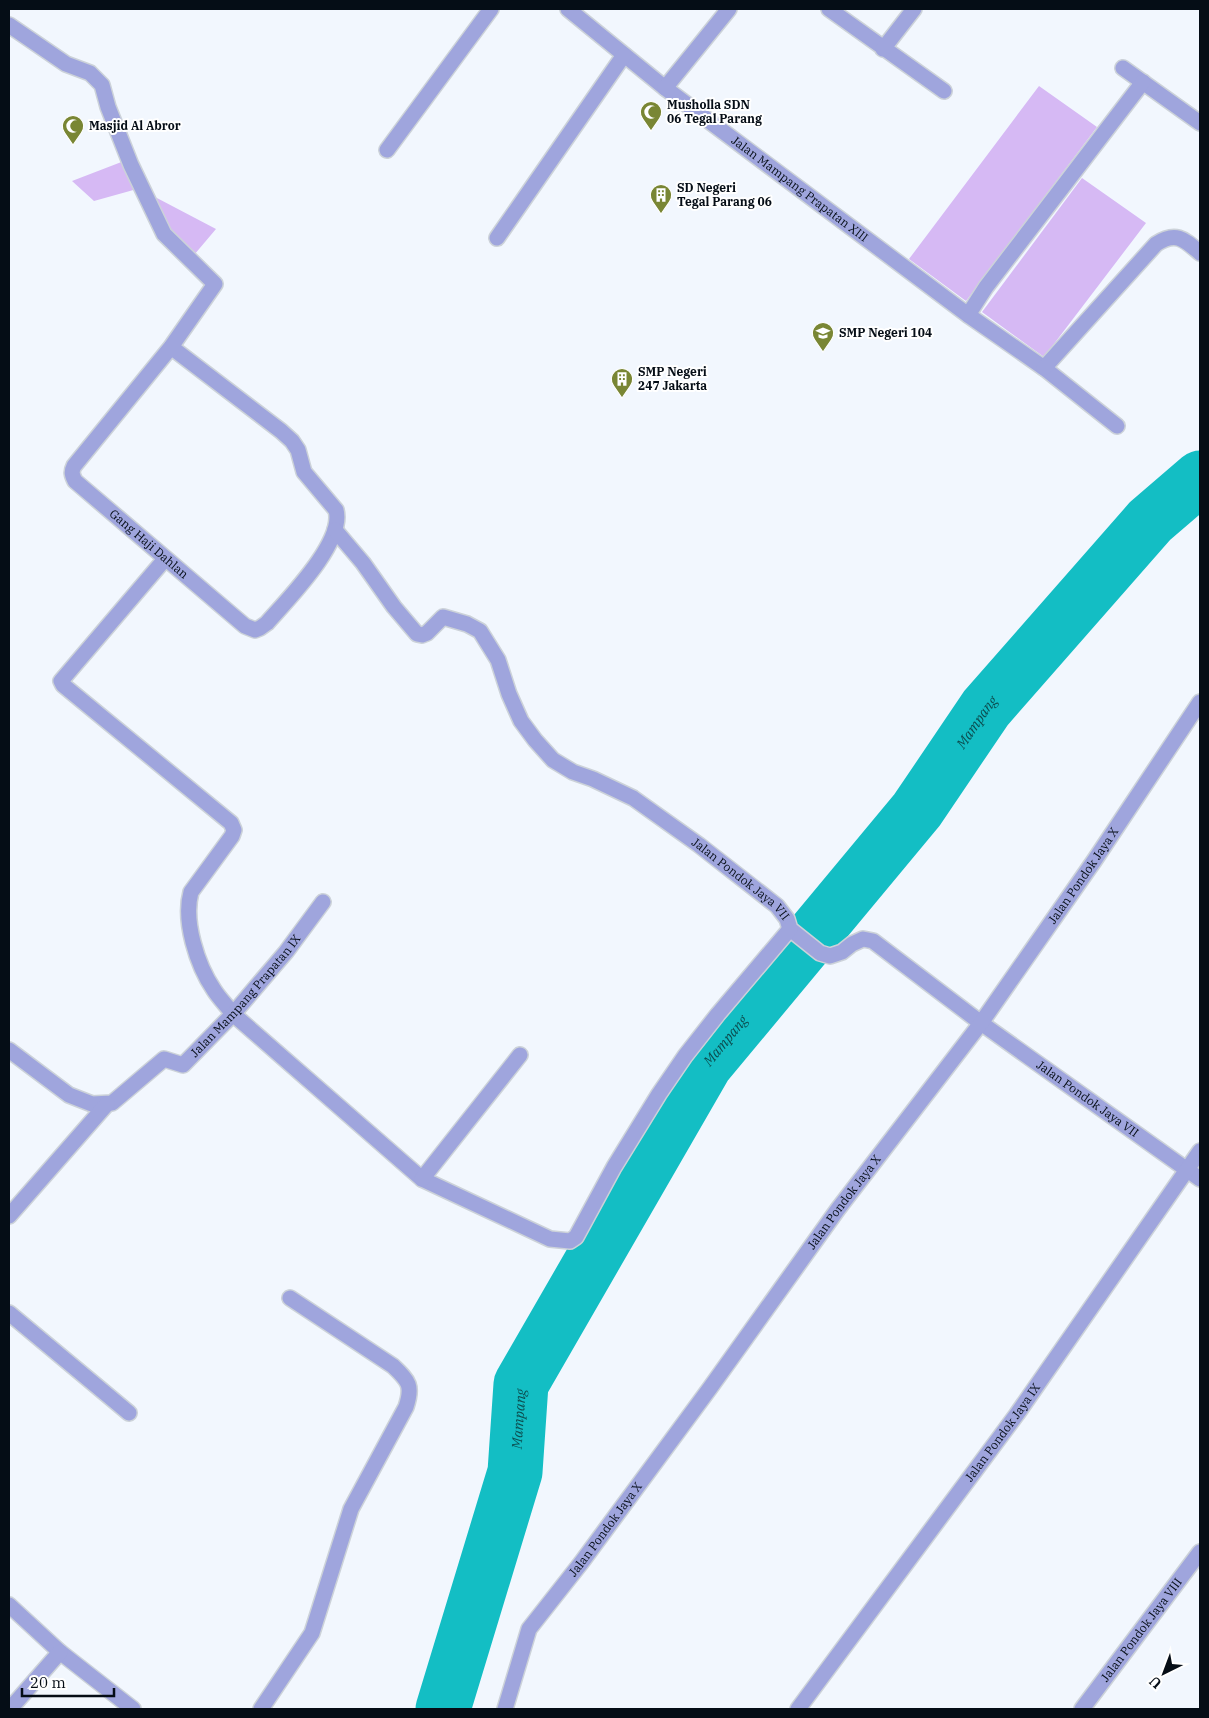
<svg xmlns="http://www.w3.org/2000/svg" width="1209" height="1718" font-family="'IBM Plex Serif',serif">
<style>
.green{fill:#d6b9f4}
.lines{fill:none;stroke-linecap:round;stroke-linejoin:round}
.river{stroke:#13bec4;stroke-width:55}
.minor-casing{stroke:#ccd2d9;stroke-width:18}
.minor{stroke:#9fa5dd;stroke-width:15}
.labels{text-anchor:middle;stroke-width:4;stroke-linejoin:round;paint-order:stroke}
.poi-label{font-size:12px;font-weight:bold;fill:#050d16;stroke:#fff;text-anchor:start}
.street-label{font-size:12px;fill:#050d16;stroke:#fff}
.water-label{font-size:14px;font-style:italic;fill:#0c4d4f;stroke:#fff}
</style>
<rect width="100%" height="100%" fill="#f2f7fe"/>
<path class="green" d="M 1039,86 L 1097,127 L 966,301 L 909,259 Z
M 124,161 L 137,189 L 94,201 L 72,181 Z
M 1082,178 L 1146,223 L 1044,357 L 982,312 Z
M 155,197 L 216,229 L 194,255 L 168,232 Z"/>
<g class="lines">
<path class="river" id="s1" d="M 443,1709 L 515,1472 L 521,1384 L 705,1065 L 917,810 L 986,708 L 1150,521 L 1200,478"/>
<g class="minor-casing">
<g id="minor">
<path d="M 568,9 L 665,88"/>
<path id="s2" d="M 729,9 L 665,88 L 968,315 L 1044,368 L 1117,426"/>
<path d="M 829,9 L 944,91"/>
<path id="s3" d="M 9,25 L 66,64 L 90,73 L 102,85 L 108,107 L 131,165 L 164,234 L 215,284 L 171,347 L 74,466 C 71,472 72,475 75,481 L 245,626 L 255,630 L 260,628 L 267,623 C 287,600 345,542 336,510 L 304,472 L 298,450 L 292,441 L 281,431 L 171,347"/>
<path d="M 883,49 L 914,9"/>
<path d="M 1123,68 L 1200,123"/>
<path d="M 387,150 L 491,9"/>
<path d="M 497,238 L 624,55"/>
<path d="M 968,315 L 986,287 L 1143,82"/>
<path d="M 1044,368 L 1156,244 C 1176,231 1184,239 1200,253"/>
<path id="s4" d="M 335,530 L 363,563 L 394,607 L 417,634 L 422,635 L 427,633 L 443,617 L 467,624 L 480,631 L 498,660 L 509,694 L 521,721 L 535,740 L 553,760 L 573,772 L 593,779 L 633,798 L 699,845 L 777,906 L 787,919 L 790,929 L 820,953 L 830,956 L 842,952 L 852,944 L 863,939 L 873,941 L 981,1023 L 1200,1179"/>
<path d="M 165,559 L 61,681 L 63,685 L 231,823 L 234,830 L 232,836 L 191,892 C 183,921 197,965 214,990 C 219,998 227,1006 233,1014 L 422,1179 L 550,1239 L 570,1241 L 576,1237 L 614,1167 L 659,1094 L 685,1056 L 718,1014 L 790,929"/>
<path id="s5" d="M 9,1050 L 69,1095 L 92,1104 L 112,1103 L 164,1059 L 183,1065 L 233,1014 L 286,952 L 323,902"/>
<path d="M 422,1179 L 520,1055"/>
<path d="M 9,1216 L 107,1104"/>
<path d="M 9,1313 L 129,1413"/>
<path d="M 9,1605 L 60,1652 L 133,1709"/>
<path d="M 10,1709 L 60,1652"/>
<path d="M 261,1709 L 312,1633 L 351,1509 L 406,1407 C 413,1386 409,1381 393,1366 L 290,1298"/>
<path id="s6" d="M 505,1709 L 529,1629 L 581,1563 L 710,1388 L 838,1209 L 981,1023 L 1094,861 L 1200,702"/>
<path id="s7" d="M 798,1709 L 1017,1414 L 1200,1151"/>
<path id="s8" d="M 1082,1709 L 1200,1552"/>
</g>
</g>
<use href="#minor" class="minor"/>
</g>
<defs>
<g id="mosque-pin" transform="scale(1.125)"><path d="M0 17L-7.5 6A9.5 9.5 0 1 1 7.5 6Z" fill="#798634" stroke="#fff"/><path d="M3.5-4.9A6 6 0 1 0 3.5 4.9A5 5 0 1 1 3.5-4.9Z" fill="#fff"/></g>
<g id="building-pin" transform="scale(1.125)"><path d="M0 17L-7.5 6A9.5 9.5 0 1 1 7.5 6Z" fill="#798634" stroke="#fff"/><path d="M-4-6H4V6H1V3H-1V6H-4ZM-2.5-4.3h1.7v1.8h-1.7ZM.8-4.3h1.7v1.8H.8ZM-2.5-1h1.7V.8h-1.7ZM.8-1h1.7V.8H.8Z" fill="#fff"/></g>
<g id="school-pin" transform="scale(1.125)"><path d="M0 17L-7.5 6A9.5 9.5 0 1 1 7.5 6Z" fill="#798634" stroke="#fff"/><path d="M0-5L7-2L0 1L-7-2ZM-4 1L0 2.5L4 1V4Q0 6-4 4Z" fill="#fff"/></g>
</defs>
<g fill-rule="evenodd">
<use href="#mosque-pin" x="651" y="112"/>
<use href="#mosque-pin" x="73" y="126"/>
<use href="#building-pin" x="661" y="195"/>
<use href="#school-pin" x="823" y="333"/>
<use href="#building-pin" x="622" y="379"/>
</g>
<g class="labels">
<g class="poi-label">
<text x="667" y="109">Musholla SDN<tspan x="667" dy="14">06 Tegal Parang</tspan></text>
<text x="89" y="130">Masjid Al Abror</text>
<text x="677" y="192">SD Negeri<tspan x="677" dy="14">Tegal Parang 06</tspan></text>
<text x="839" y="337">SMP Negeri 104</text>
<text x="638" y="376">SMP Negeri<tspan x="638" dy="14">247 Jakarta</tspan></text>
</g>
<g class="street-label">
<text dy="4" stroke="none"><textPath href="#s2" startOffset="270">Jalan Mampang Prapatan XIII</textPath></text>
<text dy="4" stroke="none"><textPath href="#s3" startOffset="688">Gang Haji Dahlan</textPath></text>
<text dy="4" stroke="none"><textPath href="#s6" startOffset="1019">Jalan Pondok Jaya X</textPath></text>
<text dy="4" stroke="none"><textPath href="#s4" startOffset="579">Jalan Pondok Jaya VII</textPath></text>
<text dy="4" stroke="none"><textPath href="#s5" startOffset="301">Jalan Mampang Prapatan IX</textPath></text>
<text dy="4" stroke="none"><textPath href="#s4" startOffset="1014">Jalan Pondok Jaya VII</textPath></text>
<text dy="4" stroke="none"><textPath href="#s6" startOffset="614">Jalan Pondok Jaya X</textPath></text>
<text dy="4" stroke="none"><textPath href="#s7" startOffset="344">Jalan Pondok Jaya IX</textPath></text>
<text dy="4" stroke="none"><textPath href="#s6" startOffset="209">Jalan Pondok Jaya X</textPath></text>
<text dy="4" stroke="none"><textPath href="#s8" startOffset="99">Jalan Pondok Jaya VIII</textPath></text>
</g>
<g class="water-label">
<text dy="5" stroke="none"><textPath href="#s1" startOffset="1142">Mampang</textPath></text>
<text dy="5" stroke="none"><textPath href="#s1" startOffset="736">Mampang</textPath></text>
<text dy="5" stroke="none"><textPath href="#s1" startOffset="301">Mampang</textPath></text>
</g>
</g>
<rect width="1209" height="1718" fill="none" stroke="#050d16" stroke-width="20"/>
<g transform="translate(1164 1673) rotate(222)" stroke="#ffffff" stroke-width="4" paint-order="stroke">
<path d="M0-4L9 19L0 12L-9 19Z" fill="#050d16"/>
<text y="-8" font-size="14" font-weight="bold" text-anchor="middle" fill="#050d16">U</text>
</g>
<path d="M22 1688v8h92v-8" fill="none" stroke="#050d16" stroke-width="2.5"/>
<text x="30" y="1688" font-size="15" fill="#050d16" stroke="#ffffff" stroke-width="4" paint-order="stroke">20 m</text>
</svg>
